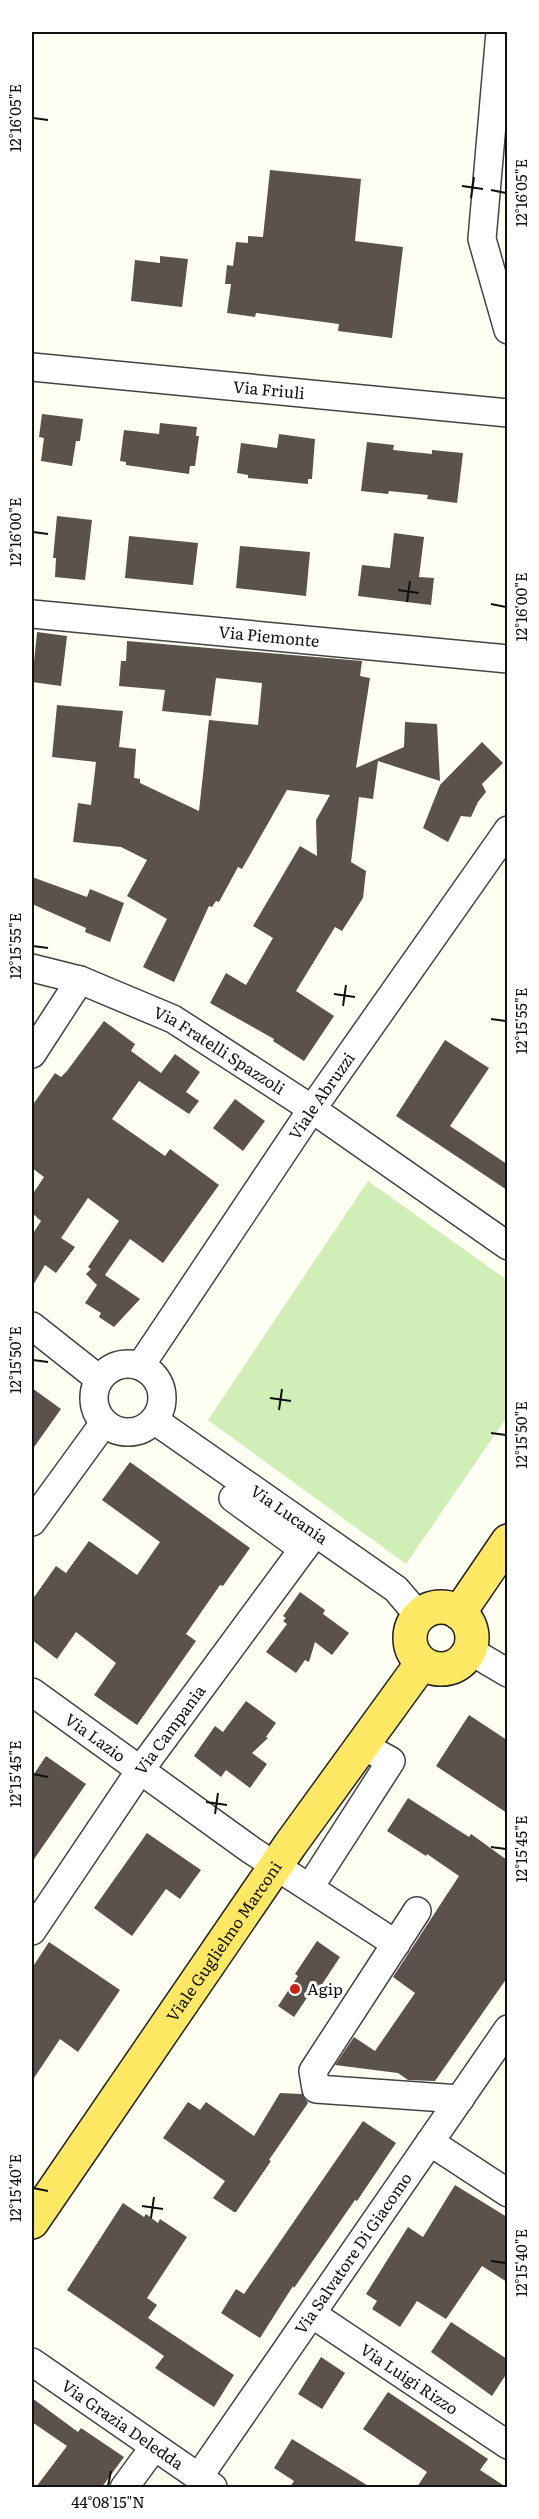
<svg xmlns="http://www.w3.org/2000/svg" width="539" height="2519" font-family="Literata,serif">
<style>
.green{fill:#cfefb7}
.building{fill:#5a524b}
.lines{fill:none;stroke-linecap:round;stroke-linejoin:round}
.minor-casing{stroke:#434343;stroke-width:30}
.major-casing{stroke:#212121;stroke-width:36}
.minor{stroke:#fff;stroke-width:27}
.major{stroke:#ffe863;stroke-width:33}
.ticks{fill:none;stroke:#101010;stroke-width:2}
.poi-dot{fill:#d21f16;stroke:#fff;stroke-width:2}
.labels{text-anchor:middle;stroke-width:6;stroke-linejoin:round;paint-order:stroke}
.street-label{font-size:16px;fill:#101010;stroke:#fff}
.poi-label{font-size:16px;fill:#101010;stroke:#fff;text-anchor:start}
.neatline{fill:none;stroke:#101010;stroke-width:2}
.ticks-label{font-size:15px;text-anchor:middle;fill:#101010}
</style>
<rect width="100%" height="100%" fill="#fffef3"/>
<path class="green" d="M 368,1181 L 507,1280 L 507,1417 L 406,1564 L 208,1420 Z"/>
<path class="building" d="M 270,170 L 361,179 L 355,241 L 403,247 L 392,338 L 338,331 L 339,324 L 256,313 L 255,317 L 227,313 L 231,284 L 225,284 L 227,265 L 233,266 L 236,242 L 248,243 L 248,236 L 263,237 Z
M 160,256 L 188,259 L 182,307 L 131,301 L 135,260 L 160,263 Z
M 42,414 L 83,419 L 80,441 L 76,441 L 72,466 L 41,461 L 44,438 L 39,437 Z
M 160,423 L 197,427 L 196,436 L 199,436 L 195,466 L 190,466 L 189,474 L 126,465 L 126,462 L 120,461 L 124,430 L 159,434 Z
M 279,434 L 315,439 L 312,479 L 308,479 L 308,484 L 248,478 L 248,475 L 237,473 L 241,443 L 277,448 Z
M 367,442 L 394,445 L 393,450 L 432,454 L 432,450 L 463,453 L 457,503 L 427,499 L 428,495 L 389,491 L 388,494 L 361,491 Z
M 57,516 L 92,520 L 85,580 L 55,577 L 56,558 L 53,558 Z
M 394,533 L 424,537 L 419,577 L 434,578 L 431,605 L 358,596 L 362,565 L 390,568 Z
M 129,536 L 198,543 L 193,585 L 125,578 Z
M 240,546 L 310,552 L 306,596 L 236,588 Z
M 37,632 L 67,636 L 61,686 L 32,682 Z
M 127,641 L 362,661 L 360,676 L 370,678 L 356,768 L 404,747 L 405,722 L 437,724 L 440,781 L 378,761 L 373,799 L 359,797 L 351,862 L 366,871 L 363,898 L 342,931 L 335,927 L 296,991 L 334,1016 L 304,1061 L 273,1041 L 274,1039 L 210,1003 L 226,973 L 246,985 L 273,938 L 253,926 L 300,846 L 317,856 L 316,820 L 330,795 L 287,790 L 242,869 L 238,867 L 219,902 L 216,901 L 212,907 L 209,906 L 174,982 L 143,967 L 167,919 L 127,896 L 147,860 L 121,847 L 73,842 L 78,803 L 91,805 L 96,762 L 52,757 L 57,705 L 123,711 L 119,747 L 136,749 L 134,778 L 140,779 L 140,783 L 199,811 L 209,720 L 258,725 L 262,683 L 216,678 L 211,716 L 162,711 L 165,690 L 119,686 L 121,661 L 126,661 Z
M 482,742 L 503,763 L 482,784 L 486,792 L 478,802 L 471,817 L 461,816 L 448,842 L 423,828 L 440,785 Z
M 32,877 L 87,897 L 90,889 L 124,903 L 110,942 L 85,932 L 86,928 L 32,904 Z
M 104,1021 L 135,1044 L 131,1051 L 161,1073 L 175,1054 L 200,1072 L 186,1092 L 199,1101 L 189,1114 L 139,1081 L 112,1119 L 165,1156 L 170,1149 L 219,1185 L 163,1263 L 130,1239 L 105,1275 L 140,1299 L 114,1327 L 99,1317 L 101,1313 L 85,1303 L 97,1285 L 86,1274 L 91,1269 L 88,1267 L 119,1221 L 88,1198 L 61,1238 L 75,1247 L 56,1273 L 45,1265 L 32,1287 L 32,1235 L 41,1221 L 32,1213 L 32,1195 L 44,1177 L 32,1168 L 32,1106 L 55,1073 L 61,1077 L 67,1071 Z
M 445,1040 L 489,1068 L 450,1126 L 507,1164 L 507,1190 L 396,1116 Z
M 235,1099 L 265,1121 L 243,1151 L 213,1128 Z
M 32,1388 L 61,1409 L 32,1450 Z
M 130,1462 L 250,1548 L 223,1586 L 220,1585 L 186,1634 L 196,1641 L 137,1725 L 94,1695 L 116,1663 L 76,1632 L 57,1659 L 32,1640 L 32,1600 L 56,1566 L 66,1573 L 89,1541 L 137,1575 L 160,1542 L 102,1500 Z
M 300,1592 L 325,1610 L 323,1614 L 349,1633 L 332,1655 L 315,1642 L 309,1662 L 305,1660 L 296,1673 L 266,1652 L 287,1624 L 283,1621 L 286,1618 L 283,1616 Z
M 246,1701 L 276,1723 L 266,1737 L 268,1738 L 252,1753 L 267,1764 L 250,1788 L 226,1770 L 221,1777 L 194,1756 L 215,1726 L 223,1732 Z
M 469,1715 L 507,1740 L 507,1813 L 436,1766 Z
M 46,1756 L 86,1784 L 32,1862 L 32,1777 Z
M 408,1798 L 469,1837 L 471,1834 L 507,1860 L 507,1978 L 435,2081 L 408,2080 L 398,2073 L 335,2065 L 354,2037 L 375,2051 L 415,1993 L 393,1977 L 459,1876 L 427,1854 L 426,1856 L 387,1831 Z
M 147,1833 L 201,1870 L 180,1899 L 166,1889 L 132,1936 L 94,1908 Z
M 317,1941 L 340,1957 L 319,1989 L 315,1986 L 294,2017 L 278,2006 L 298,1976 L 295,1974 Z
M 49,1942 L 120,1990 L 78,2052 L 60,2039 L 32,2081 L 32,1968 Z
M 280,2093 L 302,2094 L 308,2103 L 269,2160 L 271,2161 L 236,2212 L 234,2212 L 213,2198 L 225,2181 L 163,2138 L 188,2102 L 200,2110 L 206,2102 L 254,2136 Z
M 363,2121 L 396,2143 L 357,2201 L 355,2200 L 294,2288 L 293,2286 L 260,2338 L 221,2313 L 236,2289 L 244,2294 Z
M 455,2185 L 507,2217 L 507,2282 L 482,2266 L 446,2319 L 417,2301 L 400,2327 L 372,2309 L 377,2301 L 366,2294 L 408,2227 L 423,2237 Z
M 123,2203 L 144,2217 L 146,2214 L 158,2223 L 160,2219 L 187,2237 L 147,2298 L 157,2305 L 148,2318 L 234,2375 L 214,2407 L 155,2368 L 164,2356 L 67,2290 Z
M 451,2322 L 507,2359 L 507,2373 L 492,2396 L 431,2352 Z
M 321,2357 L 345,2373 L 322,2409 L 298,2394 Z
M 388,2392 L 488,2459 L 480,2470 L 506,2487 L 417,2487 L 427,2472 L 363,2429 Z
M 32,2398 L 78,2432 L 81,2428 L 124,2457 L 102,2487 L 36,2487 L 67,2446 L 32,2422 Z
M 292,2439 L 370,2487 L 290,2487 L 294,2481 L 274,2468 Z"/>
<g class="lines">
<g class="minor-casing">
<g id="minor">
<path d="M 500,32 L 482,239 L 508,330"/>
<path id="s1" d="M 32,367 L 508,413"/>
<path id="s2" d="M 32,614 L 508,659"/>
<path id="s3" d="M 32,968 L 80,980 L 173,1019 L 312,1109 L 508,1246"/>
<path d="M 32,1054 L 80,980"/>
<path d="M 32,1326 L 99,1379"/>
<circle cx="128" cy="1398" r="34"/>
<path id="s4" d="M 141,1365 L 312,1109 L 508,830"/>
<path id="s5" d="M 154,1420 L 396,1589 L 419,1616"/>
<path d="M 233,1498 L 303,1549"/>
<path d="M 32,1522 L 104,1423"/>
<path d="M 469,1650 L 508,1673"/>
<path id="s6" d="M 32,1692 L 251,1850 L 396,1944"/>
<path d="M 310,1887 L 391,1761 L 362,1745"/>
<path d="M 417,1911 L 313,2071 L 316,2089 L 460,2099"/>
<path id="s7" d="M 32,1931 L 141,1769 L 315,1533"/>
<path d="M 430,2142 L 508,2193"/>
<path id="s8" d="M 312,2314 L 508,2445"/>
<path id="s9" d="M 32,2362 L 213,2487"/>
<path id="s10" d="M 198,2478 L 508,2029"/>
<path d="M 124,2488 L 154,2447"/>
</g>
</g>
<g class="major-casing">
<g id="major">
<circle cx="441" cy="1638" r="31"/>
<path d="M 459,1613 L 508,1541"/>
<path id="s11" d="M 32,2222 L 290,1845 L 422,1663"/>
</g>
</g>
<use href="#minor" class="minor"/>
<use href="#major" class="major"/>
</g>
<path class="ticks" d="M 33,118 L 48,120M 462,186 L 483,189M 491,190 L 506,193M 471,198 L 474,177M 33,532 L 48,534M 398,590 L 419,593M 407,602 L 410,581M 491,604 L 506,607M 33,946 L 48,948M 334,994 L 355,997M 343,1006 L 346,985M 491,1019 L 506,1021M 33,1360 L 48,1362M 270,1398 L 291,1401M 279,1410 L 282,1389M 491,1433 L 506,1435M 33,1774 L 48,1777M 206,1802 L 227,1805M 215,1814 L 218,1793M 491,1847 L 506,1849M 33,2188 L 48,2191M 142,2206 L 163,2209M 151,2218 L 154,2197M 491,2261 L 506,2263M 108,2486 L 111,2471"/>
<circle class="poi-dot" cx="295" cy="1989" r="6"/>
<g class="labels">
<g class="street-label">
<text dy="6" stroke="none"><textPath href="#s1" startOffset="238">Via Friuli</textPath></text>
<text dy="6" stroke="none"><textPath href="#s2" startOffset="238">Via Piemonte</textPath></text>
<text dy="6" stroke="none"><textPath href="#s3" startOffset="206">Via Fratelli Spazzoli</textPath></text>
<text dy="6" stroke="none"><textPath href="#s4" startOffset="324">Viale Abruzzi</textPath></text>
<text dy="6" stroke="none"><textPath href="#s5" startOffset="165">Via Lucania</textPath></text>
<text dy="6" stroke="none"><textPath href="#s7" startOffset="244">Via Campania</textPath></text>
<text dy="6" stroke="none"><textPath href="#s6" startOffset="78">Via Lazio</textPath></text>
<text dy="6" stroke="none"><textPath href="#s11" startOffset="340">Viale Guglielmo Marconi</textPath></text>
<text dy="6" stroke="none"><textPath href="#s10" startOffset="273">Via Salvatore Di Giacomo</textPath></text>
<text dy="6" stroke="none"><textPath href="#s8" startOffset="117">Via Luigi Rizzo</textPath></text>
<text dy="6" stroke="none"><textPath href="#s9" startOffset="110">Via Grazia Deledda</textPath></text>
</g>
<g class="poi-label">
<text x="307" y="1995">Agip</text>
</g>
</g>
<rect width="539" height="2519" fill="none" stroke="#ffffff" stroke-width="66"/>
<rect x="33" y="33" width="473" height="2453" class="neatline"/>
<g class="ticks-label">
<text transform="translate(16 118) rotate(-90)" y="5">12°16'05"E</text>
<text transform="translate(522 193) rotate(-90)" y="5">12°16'05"E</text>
<text transform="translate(16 532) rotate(-90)" y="5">12°16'00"E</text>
<text transform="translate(522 607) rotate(-90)" y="5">12°16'00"E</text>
<text transform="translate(16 946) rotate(-90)" y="5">12°15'55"E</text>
<text transform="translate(522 1021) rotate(-90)" y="5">12°15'55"E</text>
<text transform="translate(16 1360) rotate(-90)" y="5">12°15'50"E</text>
<text transform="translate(522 1435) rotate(-90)" y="5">12°15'50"E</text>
<text transform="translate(16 1774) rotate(-90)" y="5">12°15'45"E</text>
<text transform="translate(522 1849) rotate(-90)" y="5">12°15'45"E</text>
<text transform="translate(16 2188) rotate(-90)" y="5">12°15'40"E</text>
<text transform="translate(522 2263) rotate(-90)" y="5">12°15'40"E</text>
<text x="108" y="2508">44°08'15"N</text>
</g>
</svg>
